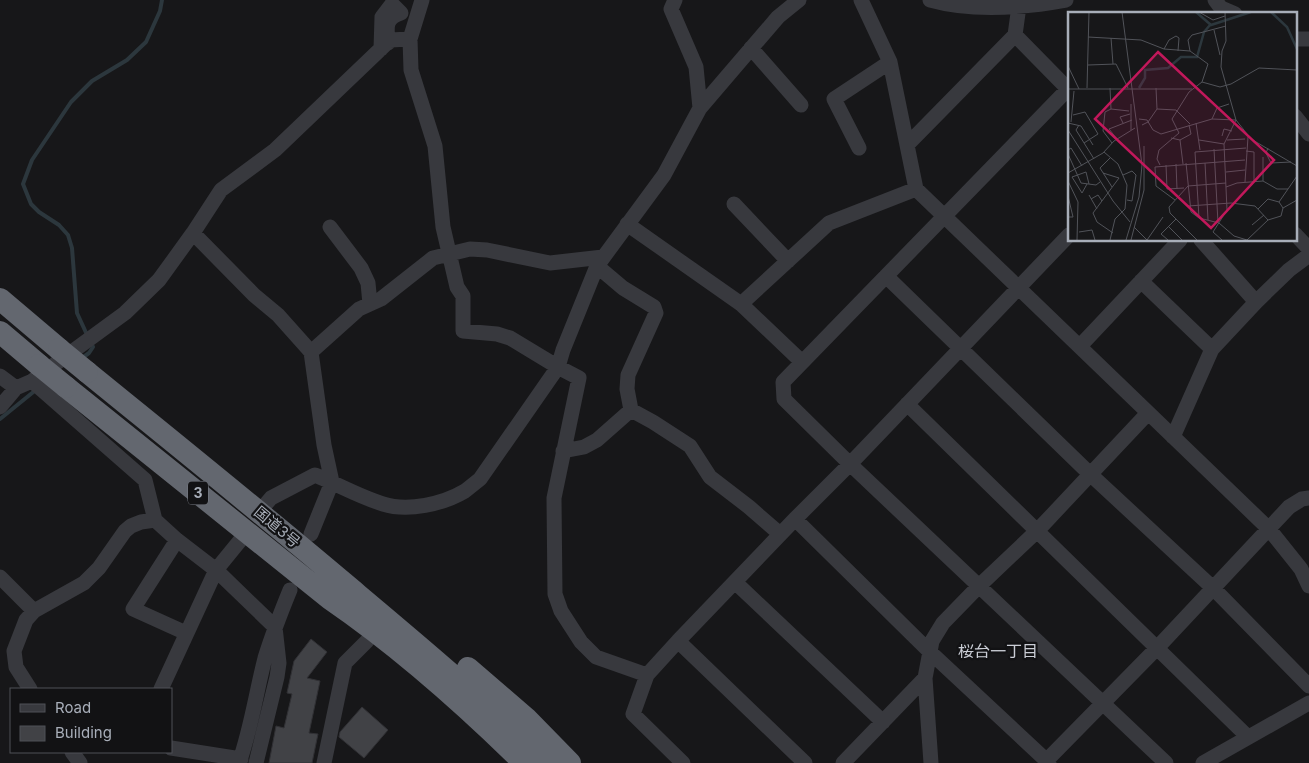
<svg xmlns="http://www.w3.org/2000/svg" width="1309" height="763" font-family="Inter,'Noto Sans JP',sans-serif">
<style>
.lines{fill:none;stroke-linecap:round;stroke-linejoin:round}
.stream{stroke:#2c373d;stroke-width:4}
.building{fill:#414246;stroke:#313135}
.minor{stroke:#38393e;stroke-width:15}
.highway{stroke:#63676f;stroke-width:22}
.highway-bridge{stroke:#63676f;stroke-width:22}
.labels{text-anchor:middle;stroke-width:4.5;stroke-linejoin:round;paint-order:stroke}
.shield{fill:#121214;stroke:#7b7f88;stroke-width:1}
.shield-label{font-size:14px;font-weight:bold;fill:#a8aeb9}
.street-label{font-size:15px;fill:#a8aeb9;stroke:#121214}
.neighbourhood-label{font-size:16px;fill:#cacdd5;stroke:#121214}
.inset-river{fill:none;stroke:#2c373d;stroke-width:2.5}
.inset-road{fill:none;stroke:#515359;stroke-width:1}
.view{fill:#c2185b;fill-opacity:0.15;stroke:#c2185b;stroke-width:2.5}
.inset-edge{fill:none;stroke:#a8aeb9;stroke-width:2.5}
</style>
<rect width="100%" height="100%" fill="#171719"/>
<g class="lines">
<path class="stream" d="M 88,337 L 77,313 L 72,248 L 68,235 L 59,225 L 39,212 L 31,204 L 23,184 L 32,160 L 71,102 L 92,81 L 127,60 L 146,42 L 160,11 L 162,0
M 82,358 L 89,353 L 93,347 L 91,343
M 0,419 L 37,389"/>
</g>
<path class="building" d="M 311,639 L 327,652 L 307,678 L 320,681 L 309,733 L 318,734 L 312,763 L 269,763 L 276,726 L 284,728 L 292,694 L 287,693 L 294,661 Z
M 362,707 L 388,730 L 364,758 L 339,737 L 340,732 Z"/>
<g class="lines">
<path class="minor" d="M 422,0 L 410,39 L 411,70 L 435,146 L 443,227 L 457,287 L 463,296 L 463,331 L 497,334 L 510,338 L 558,367 L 579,378 L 554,498 L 555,594 L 561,611 L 581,642 L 596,657 L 647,675
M 675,0 L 671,9 L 696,67 L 700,108
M 861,0 L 890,62 L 916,189 L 1269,529 L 1301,569 L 1309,586
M 930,0 C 973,12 1022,8 1066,0
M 1215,0 L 1221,8 L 1235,14
M 1019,6 L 1015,35 L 1069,90
M 1295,39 L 1309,39
M 751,48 L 801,105
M 381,49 L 382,17 L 392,4 L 401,13 C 384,19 387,27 388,43
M 1068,89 L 783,382 L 784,399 L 850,464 L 1166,763
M 1295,116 L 1309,134
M 907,145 L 1015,35
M 859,148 L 834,99 L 890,62
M 734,204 L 788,261
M 627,224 L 741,304 L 802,362
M 330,227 L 361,268 L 368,283 L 370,304
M 193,233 L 254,295 L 278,315 L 311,352 L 324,445 L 332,482 L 311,534
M 1295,234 L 1309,249
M 1201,240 L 1256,302
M 597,266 L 623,288 L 654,307 L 656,313 L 628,375 L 627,389 L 631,410
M 886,276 L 1090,474 L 1213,588 L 1309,686
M 1141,281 L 1212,349
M 741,304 L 829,223 L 916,189
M 1080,346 L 1180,240
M 311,352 L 359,309 L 381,299 L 433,258 L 470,249 L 487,250 L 550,263 L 603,257
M 0,376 L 16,388
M 32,381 L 145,480 L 155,520 L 177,540 L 216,570 L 275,627 L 279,663 L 277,677 L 256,763
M 907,404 L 1248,737
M 0,407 L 16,388 L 32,381 L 125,313 L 159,280 L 193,233 L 221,190 L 275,150 L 390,40 L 410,39
M 1173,437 L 1212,349 L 1256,302 L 1289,270 L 1309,255
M 563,451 L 584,447 L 597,440 L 631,410 L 653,422 L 690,446 L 710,477 L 749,507 L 780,534
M 260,511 L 271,498 L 315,475 C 337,484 360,497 383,504 C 408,512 443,504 465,491 C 470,487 475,483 480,479 L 558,367 L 563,350 L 597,266 L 664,175 L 700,108 L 778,17 L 799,0
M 795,519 L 930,652 L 1049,763
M 177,540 L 133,609 L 186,633
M 0,577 L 34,611
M 736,583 L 883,722
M 678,641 L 805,763
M 30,689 L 16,667 L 14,651 L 26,620 L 34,611 L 84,583 L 99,568 L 125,531 L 131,526 L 141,522 L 155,520
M 161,689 L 216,570 L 247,532
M 171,748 L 241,759
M 72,752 L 80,763
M 1046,761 L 1157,648 L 1289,507 L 1302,499 L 1309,498
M 239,763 C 251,729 256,693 265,658 C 272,635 281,612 290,590
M 324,763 L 345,663 L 367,641
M 683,763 L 633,714 L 647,675 L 678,641 L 795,519 L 850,464 L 1069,235
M 843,763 L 925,678
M 931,763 L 925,678 L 932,641 L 943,623 L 979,586 L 1037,531 L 1148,413
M 1203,763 L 1309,703"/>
<path class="highway" d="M 0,299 L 59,349
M 0,332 L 39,365
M 87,372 C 173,442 259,511 344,583 C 413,641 483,699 547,763
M 66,387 L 330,599 C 400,647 464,704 524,763
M 468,668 L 526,718 L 570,763"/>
<path class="highway-bridge" d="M 59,349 L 87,372
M 39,365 L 66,387"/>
</g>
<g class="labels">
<rect class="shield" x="188" y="481.5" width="20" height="23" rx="4"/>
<g class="shield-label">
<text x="198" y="498">3</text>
</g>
<g class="street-label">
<text transform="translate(277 527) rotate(40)" y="5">国道3号</text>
</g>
<g class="neighbourhood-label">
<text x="998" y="657">桜台一丁目</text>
</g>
</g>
<g transform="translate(1068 12)">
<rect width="229" height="229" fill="#171719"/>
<path class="inset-river" d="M 128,0 L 143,13 L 183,0M 203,0 L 219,15 L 229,37M 71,76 L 77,66 L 77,58 L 100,56 L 113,45 L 129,45 L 136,20 L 142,13"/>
<path class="inset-road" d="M 54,0 L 74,153 L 71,185 L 58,228M 131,0 L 145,8 L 157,4M 157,0 L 158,29 L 154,39 L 153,55 L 168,108 L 183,127 L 229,154M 146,18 L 152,43M 20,25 L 73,28 L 96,37 L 122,39M 43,26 L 45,52M 96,37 L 101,28 L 108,24 L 111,26 L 110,39M 140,52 L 122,39 L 120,28 L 124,23 L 158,14M 20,53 L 48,52 L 60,76M 0,54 L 11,77M 134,70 L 152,75 L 163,72 L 191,56 L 229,58M 19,76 L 21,0M 42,76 L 43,97M 0,77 L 124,77M 89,97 L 108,98 L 122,112M 5,103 L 17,100 L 30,122 L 16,131M 71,107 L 79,108 L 85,118 L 93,122 L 144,107 L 168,108 L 156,132 L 159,198 L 145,220 L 154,228M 144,107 L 149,96 L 161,92M 3,110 L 6,79M 0,111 L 13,114 L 25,133M 55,111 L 52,105 L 62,102M 128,111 L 132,138M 11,113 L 8,118 L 26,147M 74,113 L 80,110 L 89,97 L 88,76M 0,118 L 45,189 L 62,210M 63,118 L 63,92M 154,124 L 156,117 L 164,119M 103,126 L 112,128 L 115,152M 49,127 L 41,117 L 64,108M 112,128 L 123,122 L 121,113M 131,128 L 156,132M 159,128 L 177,127M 44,131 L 35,119 L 37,100 L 43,97 L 61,99M 200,136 L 198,141 L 203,151 L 223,150M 146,137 L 150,211M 0,138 L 3,136 L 14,154M 178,139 L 186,140 L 186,170M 36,140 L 50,152 L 59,173 L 57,197 L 47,207 L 42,228M 0,142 L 13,171 L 28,173 L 32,170M 42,146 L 32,156 L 44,175M 118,151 L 123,200 L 131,206 L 151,211 L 166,224 L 179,228M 137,151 L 140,208M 108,152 L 109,177M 92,153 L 89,147 L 91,138 L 111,121 L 104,107 L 121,80 L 134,70 L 140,52M 98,153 L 99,177M 158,160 L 177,158M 0,161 L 35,141 L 46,129 L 67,116M 35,161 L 51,166 L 25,201 L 29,210 L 45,221M 55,163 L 64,159 L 68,163 L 64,189 L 59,188M 0,169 L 10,190 L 9,228M 195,169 L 195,145M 177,170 L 180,125M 19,172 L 14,181 L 4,165 L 18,160 L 21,172M 158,175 L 169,171 L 195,169 L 209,177 L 220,177 L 211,190M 99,177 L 116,176M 220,177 L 229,164M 21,183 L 29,197M 0,184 L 5,205 L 0,205M 23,187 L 30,183 L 34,189M 107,188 L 88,174 L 87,155 L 177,148M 120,194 L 163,191 L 187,194 L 200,208M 215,196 L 229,188M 190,197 L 200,187 L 211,190 L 215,196M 131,206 L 127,140 L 178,136M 184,213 L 196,203M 66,215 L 79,228M 101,215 L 114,228M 11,220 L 24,218 L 27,228M 63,228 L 76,178 L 76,134M 79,228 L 95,205M 100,228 L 93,222 L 108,207M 129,228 L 102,201 L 101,195 L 120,174 L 158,171M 179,228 L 200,208 L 213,204 L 215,196"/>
<path class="view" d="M 90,40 L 206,148 L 143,216 L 27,107 Z"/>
<rect width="229" height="229" class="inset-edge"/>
</g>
<rect x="10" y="688" width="162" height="65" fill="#121214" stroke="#4e5056"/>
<rect x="20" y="704" width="25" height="8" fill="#38393e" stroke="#4e5056"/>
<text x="55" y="713" font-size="15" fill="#a8aeb9">Road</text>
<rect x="20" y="726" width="25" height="15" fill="#414246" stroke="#4e5056"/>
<text x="55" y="738" font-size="15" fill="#a8aeb9">Building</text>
</svg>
